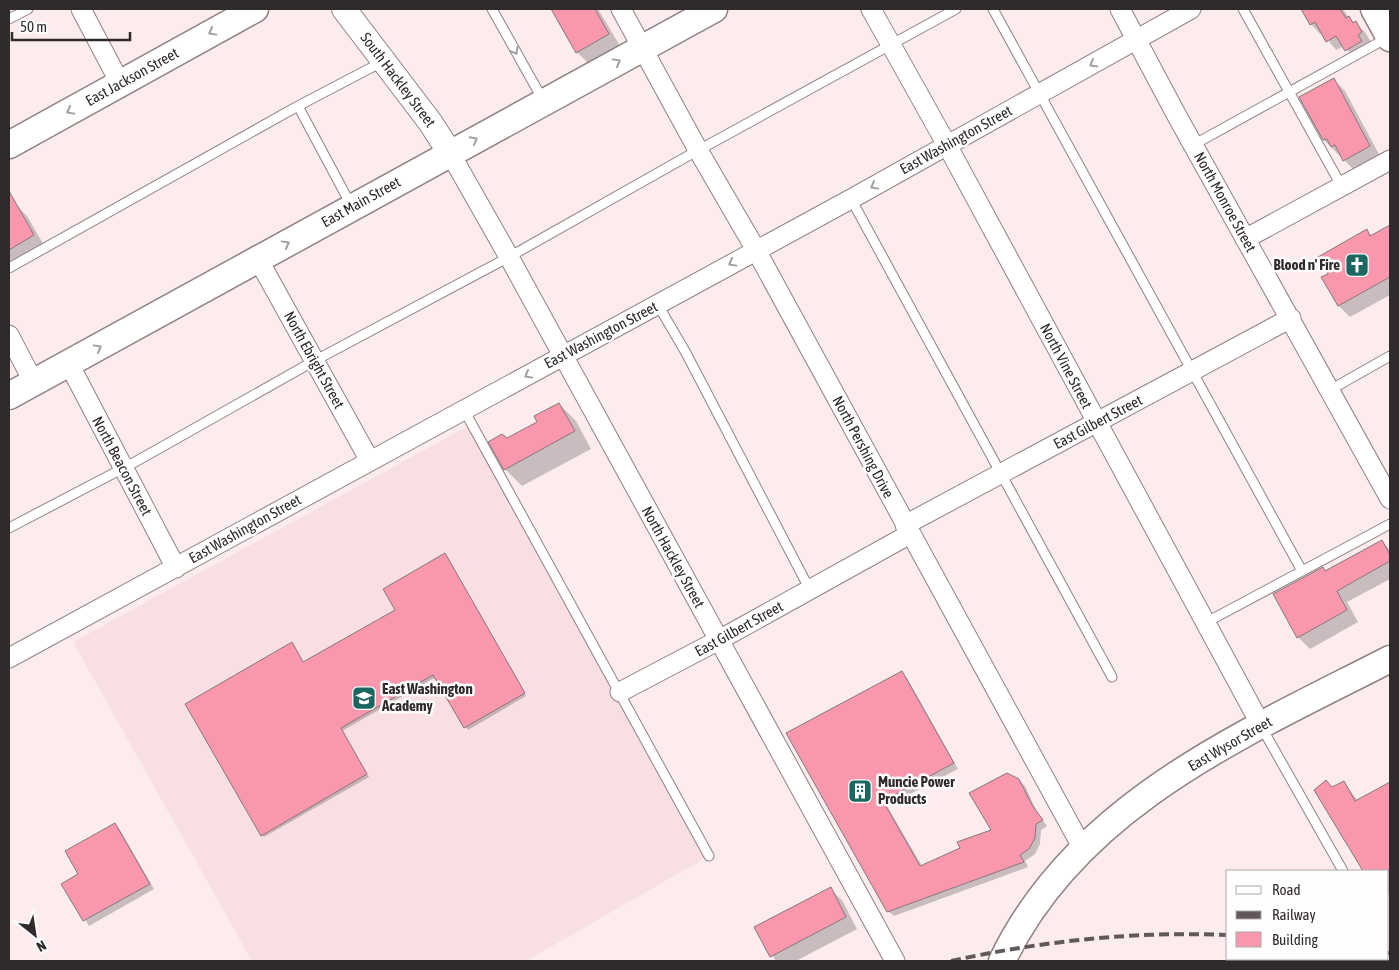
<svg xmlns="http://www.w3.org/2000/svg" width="1399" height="970" font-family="'Asap Condensed',sans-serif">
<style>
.built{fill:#f8dfe3}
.shadow{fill:#0003}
.building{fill:#f997ad;stroke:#86777a}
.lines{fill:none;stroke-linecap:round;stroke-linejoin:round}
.service-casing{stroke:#908183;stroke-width:11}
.minor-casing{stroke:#908183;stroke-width:21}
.tertiary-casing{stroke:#908183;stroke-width:26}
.secondary-casing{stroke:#908183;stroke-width:29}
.service{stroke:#fff;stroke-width:9}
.minor{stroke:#fff;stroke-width:19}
.tertiary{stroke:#fff;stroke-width:24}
.secondary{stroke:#fff;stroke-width:26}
.rail{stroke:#615859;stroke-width:4;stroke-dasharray:10 5;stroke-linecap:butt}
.oneway{stroke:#a29fa0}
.labels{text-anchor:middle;stroke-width:5;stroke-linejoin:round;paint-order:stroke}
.street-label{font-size:15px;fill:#312a2b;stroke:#fefefe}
.poi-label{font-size:15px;font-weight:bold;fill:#312a2b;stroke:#fefefe;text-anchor:start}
</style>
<rect width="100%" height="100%" fill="#fcecee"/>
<path class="built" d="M 472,424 L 709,856 L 526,961 L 252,961 L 73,642 Z"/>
<path class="shadow" d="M 553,9 L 598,9 L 620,46 L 589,64 L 577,52 Z
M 1302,9 L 1343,9 L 1349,18 L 1365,32 L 1371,42 L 1355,59 L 1344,46 L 1336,50 L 1322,33 L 1320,34 L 1311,24 Z
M 1334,80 L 1345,91 L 1381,158 L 1356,172 L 1324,140 Z
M 15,204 L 27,216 L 45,247 L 9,268 L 9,208 Z
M 1390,226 L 1390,295 L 1350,317 L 1339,306 L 1323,278 L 1329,274 L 1367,231 L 1372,236 Z
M 559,404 L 576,421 L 591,449 L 522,486 L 505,469 L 507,439 L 539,422 Z
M 1382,541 L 1390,550 L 1390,579 L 1347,602 L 1358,622 L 1310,649 L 1298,637 L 1323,568 L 1326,572 Z
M 447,557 L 526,696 L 468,730 L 436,677 L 342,731 L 369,777 L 264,837 L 262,835 L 294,646 L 304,663 L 396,610 Z
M 902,672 L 907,678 L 958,769 L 887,806 L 922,866 L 962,849 L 993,831 L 1019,780 L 1025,786 L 1037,812 L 1047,826 L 1041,830 L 1040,844 L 1035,854 L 1025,861 L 1028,867 L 894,916 L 888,911 L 787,734 Z
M 1344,782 L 1358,801 L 1390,783 L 1390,893 L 1388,895 L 1388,871 L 1364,871 L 1315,790 L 1332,789 Z
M 115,824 L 120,830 L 154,889 L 89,926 L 63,884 L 80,874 Z
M 830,889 L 842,900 L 857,929 L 796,961 L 776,961 L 756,927 Z"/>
<path class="building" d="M 551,9 L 595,9 L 609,34 L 576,53 Z
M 1301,9 L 1340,9 L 1346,18 L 1349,16 L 1353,23 L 1356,21 L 1362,32 L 1358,35 L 1362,41 L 1345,51 L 1336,36 L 1326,42 L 1315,22 L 1310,25 Z
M 1334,78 L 1370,146 L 1343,161 L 1335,145 L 1331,147 L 1327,139 L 1323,140 L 1299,97 Z
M 9,191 L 34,235 L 9,250 Z
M 1390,225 L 1390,277 L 1338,306 L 1321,277 L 1328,274 L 1318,257 L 1367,229 L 1370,236 Z
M 559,403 L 575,431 L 504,470 L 488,442 L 502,434 L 507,438 L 537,422 L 534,416 Z
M 1382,540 L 1390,555 L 1390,561 L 1337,591 L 1347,610 L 1297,638 L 1273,594 L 1323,567 L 1325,571 Z
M 445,553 L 525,693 L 464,728 L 433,675 L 341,728 L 367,774 L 261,836 L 185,704 L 292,642 L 303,662 L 395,610 L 383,589 Z
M 902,671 L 954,763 L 883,801 L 920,866 L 960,848 L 957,842 L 991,830 L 969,793 L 1007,773 L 1019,779 L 1032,805 L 1043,820 L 1036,824 L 1035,838 L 1029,849 L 1020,855 L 1024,862 L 887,912 L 786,733 Z
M 1326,780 L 1332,787 L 1344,781 L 1355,801 L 1390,782 L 1390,871 L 1363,871 L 1314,790 Z
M 115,823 L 150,884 L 83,921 L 61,884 L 78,874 L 65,851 Z
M 831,887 L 846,917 L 770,957 L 754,927 Z"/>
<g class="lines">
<g class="service-casing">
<path id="service" d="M 492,9 L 543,100
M 993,9 L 1302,571
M 1243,9 L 1342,187
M 9,19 L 28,9
M 298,106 L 382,62
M 1193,145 L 1387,38
M 851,199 L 1112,677
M 9,268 L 298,106 L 351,205
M 658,305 L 686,353 L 810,590
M 1330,390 L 1390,356
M 464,410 L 709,856
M 9,528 L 135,462 L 314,361 L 509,257 L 686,157 L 956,9
M 1205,623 L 1390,524
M 1262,728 L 1343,871"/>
</g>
<g class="minor-casing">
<path id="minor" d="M 81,9 L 120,83
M 621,9 L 698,150 L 756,250 L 1082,847
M 871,9 L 947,145 L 1261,725
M 1120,9 L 1177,116 L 1390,499
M 450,153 L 509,257 L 895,961
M 1245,239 L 1390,160
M 258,259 L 370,461
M 9,335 L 34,383
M 69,364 L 176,568
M 905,525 L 1291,318
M 9,658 L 851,199 L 1191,9
M 620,692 L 719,640 L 910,534"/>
</g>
<g class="tertiary-casing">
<path id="tertiary" d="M 344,9 L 430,122 L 450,153"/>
</g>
<g class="secondary-casing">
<path id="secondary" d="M 1374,9 L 1390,38
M 9,145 L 255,9
M 9,396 L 714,9
M 1002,961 C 1077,804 1244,734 1390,659"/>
</g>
<use href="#service" class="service"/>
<use href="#minor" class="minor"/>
<use href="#tertiary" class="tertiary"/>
<use href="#secondary" class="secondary"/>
<path class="rail" d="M 1388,953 L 1390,953
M 951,961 C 1042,941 1135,931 1228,935"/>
</g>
<defs><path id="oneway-chevron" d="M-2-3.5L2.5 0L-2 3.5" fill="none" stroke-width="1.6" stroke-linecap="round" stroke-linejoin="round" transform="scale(1.25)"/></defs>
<g class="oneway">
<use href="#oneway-chevron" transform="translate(212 32) rotate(151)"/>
<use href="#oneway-chevron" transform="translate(515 51) rotate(61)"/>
<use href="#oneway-chevron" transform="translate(617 62) rotate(-29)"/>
<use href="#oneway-chevron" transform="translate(1093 64) rotate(150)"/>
<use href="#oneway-chevron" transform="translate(70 111) rotate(151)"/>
<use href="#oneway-chevron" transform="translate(474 140) rotate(-28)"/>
<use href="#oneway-chevron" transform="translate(874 186) rotate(151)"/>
<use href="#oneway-chevron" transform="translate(286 244) rotate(-29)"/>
<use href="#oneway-chevron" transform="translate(732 263) rotate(151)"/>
<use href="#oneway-chevron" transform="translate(98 348) rotate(-29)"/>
<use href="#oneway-chevron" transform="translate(528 375) rotate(151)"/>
</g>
<defs>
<g id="church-square" transform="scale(1.25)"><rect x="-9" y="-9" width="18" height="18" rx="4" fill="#1c6760" stroke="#fefefe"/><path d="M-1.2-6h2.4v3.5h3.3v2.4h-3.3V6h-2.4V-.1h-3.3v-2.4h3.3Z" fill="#fff"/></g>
<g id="school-square" transform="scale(1.25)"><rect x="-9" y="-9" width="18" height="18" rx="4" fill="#1c6760" stroke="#fefefe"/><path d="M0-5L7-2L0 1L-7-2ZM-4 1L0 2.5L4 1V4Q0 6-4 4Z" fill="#fff"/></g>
<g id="building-square" transform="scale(1.25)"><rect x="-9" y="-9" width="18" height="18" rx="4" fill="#1c6760" stroke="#fefefe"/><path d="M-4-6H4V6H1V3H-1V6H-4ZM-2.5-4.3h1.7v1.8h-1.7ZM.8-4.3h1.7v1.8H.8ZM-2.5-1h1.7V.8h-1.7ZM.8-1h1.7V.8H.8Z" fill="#fff"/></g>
</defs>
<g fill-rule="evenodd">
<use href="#church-square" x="1357" y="265"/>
<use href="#school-square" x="364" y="698"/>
<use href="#building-square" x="860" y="791"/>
</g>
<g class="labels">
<g class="street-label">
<text transform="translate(132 77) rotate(-29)" y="5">East Jackson Street</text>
<text transform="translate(398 80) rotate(53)" y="5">South Hackley Street</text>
<text transform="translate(956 140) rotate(-29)" y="5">East Washington Street</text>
<text transform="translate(361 202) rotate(-29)" y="5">East Main Street</text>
<text transform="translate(1225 202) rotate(61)" y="5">North Monroe Street</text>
<text transform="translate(601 335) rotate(-28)" y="5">East Washington Street</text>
<text transform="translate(314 360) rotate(61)" y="5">North Ebright Street</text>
<text transform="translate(1066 366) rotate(62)" y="5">North Vine Street</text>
<text transform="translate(1098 422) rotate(-28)" y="5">East Gilbert Street</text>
<text transform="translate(863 447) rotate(62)" y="5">North Pershing Drive</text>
<text transform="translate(122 466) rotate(62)" y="5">North Beacon Street</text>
<text transform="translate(245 529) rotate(-29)" y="5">East Washington Street</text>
<text transform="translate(673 557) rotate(61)" y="5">North Hackley Street</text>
<text transform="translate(739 629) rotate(-29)" y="5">East Gilbert Street</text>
<text transform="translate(1230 744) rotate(-30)" y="5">East Wysor Street</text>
</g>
<g class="poi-label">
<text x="1340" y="270" text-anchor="end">Blood n' Fire</text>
<text x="382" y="694">East Washington<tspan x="382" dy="17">Academy</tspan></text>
<text x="878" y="787">Muncie Power<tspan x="878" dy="17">Products</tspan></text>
</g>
</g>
<rect width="1399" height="970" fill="none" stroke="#312a2b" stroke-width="20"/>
<rect x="1226" y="870" width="162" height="90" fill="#fefefe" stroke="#aca9aa"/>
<rect x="1236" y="886" width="25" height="8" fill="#ffffff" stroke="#aca9aa"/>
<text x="1272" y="895" font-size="15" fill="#312a2b">Road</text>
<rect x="1236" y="911" width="25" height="8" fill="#615859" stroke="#aca9aa"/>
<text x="1272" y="920" font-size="15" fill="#312a2b">Railway</text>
<rect x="1236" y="932" width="25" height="15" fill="#f997ad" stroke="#aca9aa"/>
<text x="1272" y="945" font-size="15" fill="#312a2b">Building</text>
<g transform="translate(35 935) rotate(150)" stroke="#fefefe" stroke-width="4" paint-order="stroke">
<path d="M0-4L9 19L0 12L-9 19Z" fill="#312a2b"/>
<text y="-8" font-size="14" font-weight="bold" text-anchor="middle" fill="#312a2b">N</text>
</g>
<path d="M12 32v8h118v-8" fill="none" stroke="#312a2b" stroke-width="2.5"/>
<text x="20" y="32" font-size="15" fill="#312a2b" stroke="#fefefe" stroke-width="4" paint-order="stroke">50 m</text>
</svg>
